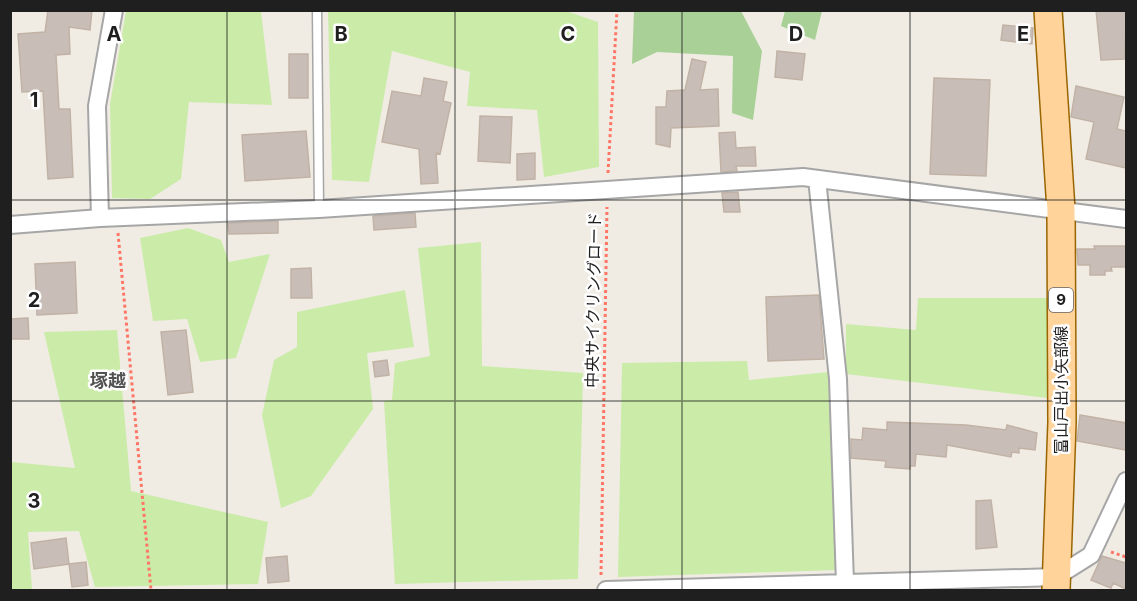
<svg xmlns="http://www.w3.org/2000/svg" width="1137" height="601" font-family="Inter,'Noto Sans JP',sans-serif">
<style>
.grass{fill:#caeca8}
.forest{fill:#a9d197}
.building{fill:#c8beb7;stroke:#c2b2a6;stroke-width:1.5}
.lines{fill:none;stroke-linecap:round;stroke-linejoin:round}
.service-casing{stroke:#a6a6a6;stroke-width:11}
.minor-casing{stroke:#a6a6a6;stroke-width:20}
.primary-casing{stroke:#996500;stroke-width:30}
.path{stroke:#ff7566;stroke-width:3;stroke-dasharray:3 3;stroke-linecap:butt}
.service{stroke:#fff;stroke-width:8}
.minor{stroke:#fff;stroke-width:16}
.primary{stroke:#ffd39a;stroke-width:27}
.grid{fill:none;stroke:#1f1f1f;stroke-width:1.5;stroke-opacity:0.55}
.labels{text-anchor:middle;stroke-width:5;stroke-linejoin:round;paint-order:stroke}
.shield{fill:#fff;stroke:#626262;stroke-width:1.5}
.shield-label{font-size:15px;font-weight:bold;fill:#1f1f1f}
.street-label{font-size:16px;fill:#1f1f1f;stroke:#fff}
.neighbourhood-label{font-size:18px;font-weight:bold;fill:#525252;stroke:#fff}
.grid-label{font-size:20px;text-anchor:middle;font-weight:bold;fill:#1f1f1f;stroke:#fff;stroke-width:5;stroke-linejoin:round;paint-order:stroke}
</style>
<rect width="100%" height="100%" fill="#f0ece4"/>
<path class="grass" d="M 126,11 L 261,11 L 272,105 L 189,102 L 181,179 L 150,199 L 112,198 L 110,104 Z
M 566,11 L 598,22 L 599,167 L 544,177 L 537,110 L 467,106 L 470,72 L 392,51 L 369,182 L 332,180 L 328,11 Z
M 188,228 L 221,240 L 229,262 L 270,254 L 236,358 L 200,362 L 187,319 L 153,321 L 140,238 Z
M 481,242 L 482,366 L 583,373 L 578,579 L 395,584 L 384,401 L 392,400 L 395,363 L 430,356 L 418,248 Z
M 405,290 L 414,347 L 367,353 L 373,409 L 311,496 L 281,508 L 262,415 L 274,360 L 297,347 L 297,312 Z
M 918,298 L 1048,298 L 1047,398 L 846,374 L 846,324 L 916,330 Z
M 117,330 L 131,491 L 268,522 L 258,584 L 95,587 L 79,531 L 28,532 L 32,590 L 11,590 L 11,462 L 75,468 L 44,332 Z
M 747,361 L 749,380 L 828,372 L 837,570 L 618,577 L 622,363 Z"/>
<path class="forest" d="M 634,11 L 741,11 L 762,51 L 753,120 L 732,113 L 733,56 L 657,52 L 632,64 Z
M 785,11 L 822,11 L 815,40 L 781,26 Z"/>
<path class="building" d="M 48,10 L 92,10 L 90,30 L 69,27 L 70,54 L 56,55 L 59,109 L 70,109 L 73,177 L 48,179 L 43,91 L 22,92 L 18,34 L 45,32 Z
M 1096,10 L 1126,10 L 1125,59 L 1101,60 Z
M 1003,25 L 1033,28 L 1032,44 L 1001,40 Z
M 777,51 L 805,54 L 802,80 L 775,77 Z
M 289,54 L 308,54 L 308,98 L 289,98 Z
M 692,59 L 706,62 L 700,90 L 718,89 L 719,126 L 671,128 L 670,147 L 656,144 L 656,107 L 666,107 L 667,91 L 685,90 Z
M 424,78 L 447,82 L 443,101 L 451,103 L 440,154 L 436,153 L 438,183 L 421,184 L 419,149 L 382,142 L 392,91 L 421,96 Z
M 934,78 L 990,80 L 986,176 L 930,174 Z
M 1076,86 L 1124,97 L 1117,129 L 1126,131 L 1126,168 L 1086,159 L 1094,122 L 1071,117 Z
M 480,116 L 512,117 L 510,163 L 478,161 Z
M 306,131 L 310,177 L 245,181 L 242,135 Z
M 735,132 L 736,148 L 755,147 L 756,166 L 736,166 L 737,171 L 721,172 L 719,133 Z
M 535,153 L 535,179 L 517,180 L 517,154 Z
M 738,192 L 740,212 L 724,212 L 722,193 Z
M 415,213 L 416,227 L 374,230 L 373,216 Z
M 278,221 L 278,233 L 229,234 L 228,223 Z
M 1094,246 L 1126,246 L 1126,267 L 1111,267 L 1112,271 L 1105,271 L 1105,275 L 1090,275 L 1090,265 L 1078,265 L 1077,249 L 1095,249 Z
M 75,262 L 77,313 L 37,315 L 35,264 Z
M 311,268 L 312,298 L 291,298 L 291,269 Z
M 819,295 L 824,359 L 768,361 L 766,297 Z
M 28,318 L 29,339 L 10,339 L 10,319 Z
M 186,330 L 193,392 L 168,395 L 161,332 Z
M 387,360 L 389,375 L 375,377 L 373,362 Z
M 1080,415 L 1126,423 L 1126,450 L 1077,441 Z
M 887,422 L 966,425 L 1006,430 L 1007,425 L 1037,433 L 1035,450 L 1019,448 L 1019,453 L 1012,452 L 1011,457 L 947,445 L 946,457 L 916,454 L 915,466 L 910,466 L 910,469 L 885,467 L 886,461 L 851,458 L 851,439 L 862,440 L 863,428 L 887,430 Z
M 991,500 L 997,547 L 976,549 L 976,501 Z
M 66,538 L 69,564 L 34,569 L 31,543 Z
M 287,556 L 289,581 L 268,583 L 266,558 Z
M 1102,556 L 1126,563 L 1126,589 L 1113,583 L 1111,588 L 1091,580 Z
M 86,562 L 88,585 L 72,587 L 69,564 Z"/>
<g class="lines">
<g class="service-casing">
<path id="service" d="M 317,10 L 319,209"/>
</g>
<g class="minor-casing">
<path id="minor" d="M 817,179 L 838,379 L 845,583
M 100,218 L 97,106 L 114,10
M 10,225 L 100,218 L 319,209 L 803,177 L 1126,219
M 606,590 L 1056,577 L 1091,555 L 1126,481"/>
</g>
<g class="primary-casing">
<path id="primary" d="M 1048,10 L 1061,210 L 1062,422 L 1056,590"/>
</g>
<path class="path" d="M 608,173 L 617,10
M 118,233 L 151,590
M 1111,552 L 1126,557
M 601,575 L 607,207"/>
<use href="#service" class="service"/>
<use href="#minor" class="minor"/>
<use href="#primary" class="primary"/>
</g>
<path class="grid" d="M 227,10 L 227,590M 455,10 L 455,590M 682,10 L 682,590M 910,10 L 910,590M 10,200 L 1126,200M 10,401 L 1126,401"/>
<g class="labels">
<rect class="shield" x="1049" y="288" width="24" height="24" rx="4.5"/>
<g class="shield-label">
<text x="1061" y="305">9</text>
</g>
<g class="street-label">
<text transform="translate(593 300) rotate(-89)" y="6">中央サイクリングロード</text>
<text transform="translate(1061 390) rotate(-90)" y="6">富山戸出小矢部線</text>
</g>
<g class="neighbourhood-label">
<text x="108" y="387">塚越</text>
</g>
</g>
<g class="grid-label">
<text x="114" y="41">A</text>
<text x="341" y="41">B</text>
<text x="568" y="41">C</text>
<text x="796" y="41">D</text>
<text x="1023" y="41">E</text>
<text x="34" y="107">1</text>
<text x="34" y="307">2</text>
<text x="34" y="508">3</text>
</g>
<rect width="1137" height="601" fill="none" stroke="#1f1f1f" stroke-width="24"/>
</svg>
